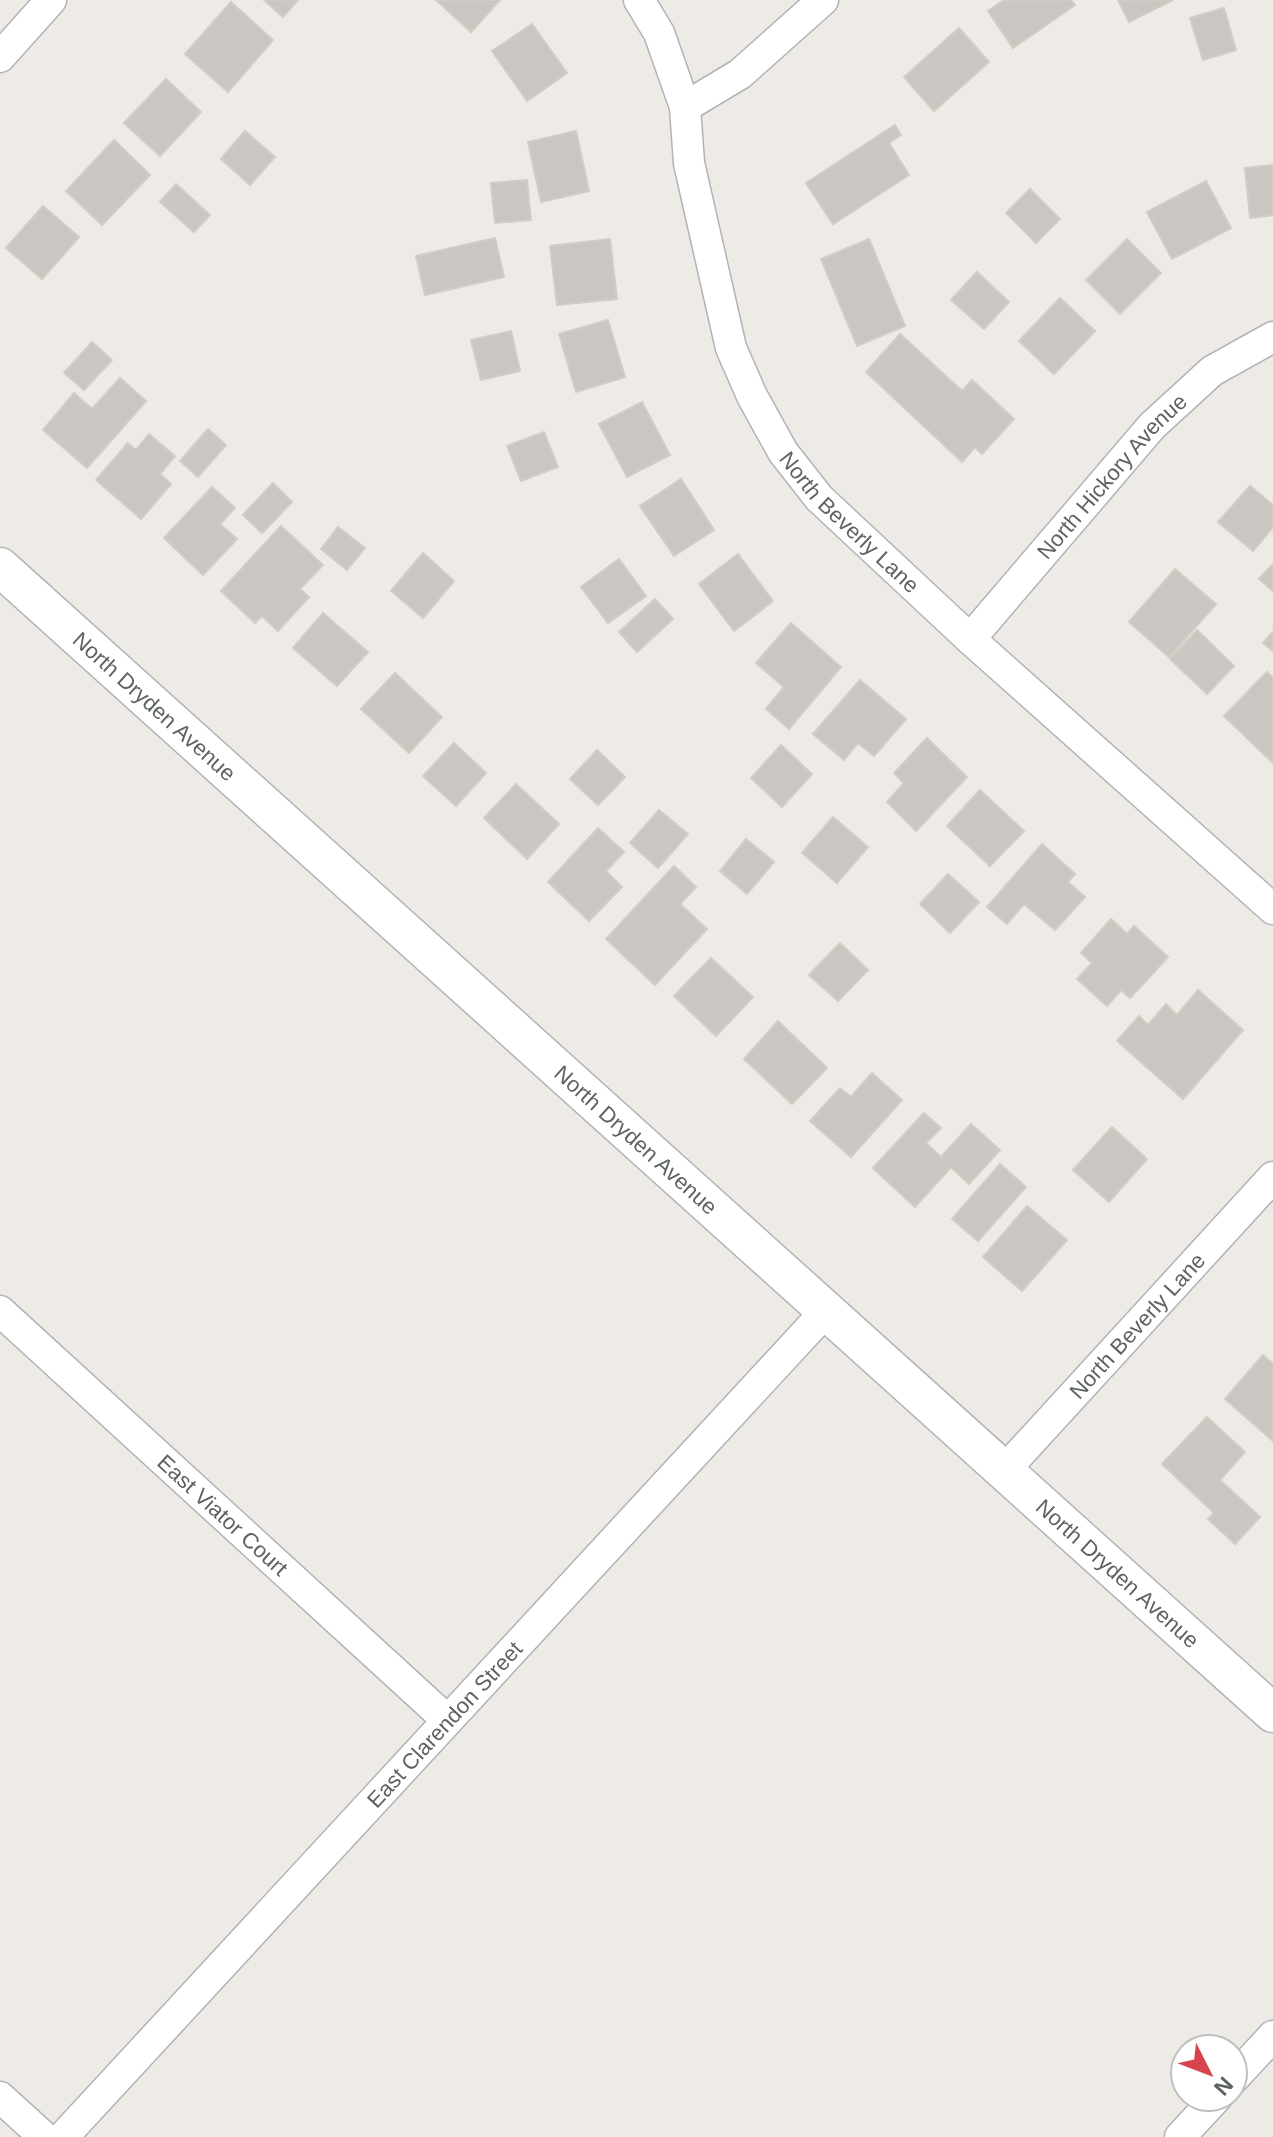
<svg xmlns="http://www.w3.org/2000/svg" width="1273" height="2137" font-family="Arial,sans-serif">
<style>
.building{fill:#cac6c2;stroke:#d2ccc5;stroke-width:2}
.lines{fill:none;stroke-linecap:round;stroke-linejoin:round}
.minor-casing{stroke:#b1b4b6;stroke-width:33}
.tertiary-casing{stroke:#b1b4b6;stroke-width:41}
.minor{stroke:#fff;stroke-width:30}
.tertiary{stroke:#fff;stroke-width:38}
.labels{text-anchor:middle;stroke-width:6;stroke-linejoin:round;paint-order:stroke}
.street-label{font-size:22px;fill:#5d6264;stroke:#fff}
</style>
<rect width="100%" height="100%" fill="#eeebe6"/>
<path class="building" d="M 264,0 L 298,0 L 283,17 Z
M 436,0 L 500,0 L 471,32 Z
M 1004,0 L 1071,0 L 1075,5 L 1013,48 L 988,11 Z
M 1118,0 L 1173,0 L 1129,22 Z
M 231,2 L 273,40 L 228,92 L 185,54 Z
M 1224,8 L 1236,50 L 1203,60 L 1190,18 Z
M 532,24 L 567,73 L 527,101 L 492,51 Z
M 959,28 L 989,62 L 934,111 L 904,77 Z
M 166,79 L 201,112 L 160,156 L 124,123 Z
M 895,125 L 901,135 L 889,143 L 909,175 L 833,224 L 806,183 Z
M 245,131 L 275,157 L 250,185 L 221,159 Z
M 576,131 L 589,191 L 541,202 L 528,142 Z
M 114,140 L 150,175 L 102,225 L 66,191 Z
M 1273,165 L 1273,215 L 1250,218 L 1245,168 Z
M 527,180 L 531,220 L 495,223 L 491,183 Z
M 1206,181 L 1231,228 L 1172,259 L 1147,212 Z
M 176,184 L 210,215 L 194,232 L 160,202 Z
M 1030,189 L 1060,219 L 1036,243 L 1006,213 Z
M 43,206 L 79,237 L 42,279 L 6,248 Z
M 495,238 L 504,277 L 425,295 L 416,256 Z
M 610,239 L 617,299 L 557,305 L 550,246 Z
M 869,239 L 905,326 L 857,346 L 821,259 Z
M 1127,239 L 1161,273 L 1120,314 L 1086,280 Z
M 977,272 L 1009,302 L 984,329 L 951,300 Z
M 1060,298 L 1095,331 L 1054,374 L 1019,341 Z
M 608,320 L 625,377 L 576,392 L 559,334 Z
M 511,331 L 520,371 L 481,380 L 471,340 Z
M 900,334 L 962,391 L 972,380 L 1014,419 L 982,454 L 975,447 L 962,462 L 866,372 Z
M 92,342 L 112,360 L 84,390 L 64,373 Z
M 120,378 L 146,401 L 87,468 L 43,430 L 74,393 L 92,409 Z
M 642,402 L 670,455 L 627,477 L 599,424 Z
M 208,429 L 226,445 L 198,477 L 180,461 Z
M 544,432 L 558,467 L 521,481 L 507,446 Z
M 149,434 L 175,456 L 160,474 L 171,484 L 141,519 L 96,480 L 128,443 L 136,450 Z
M 681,479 L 714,530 L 674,556 L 640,506 Z
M 273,483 L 292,502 L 262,533 L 243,515 Z
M 1250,486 L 1273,505 L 1273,527 L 1253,551 L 1218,522 Z
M 212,487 L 235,508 L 220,524 L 237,539 L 203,575 L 164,538 Z
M 281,526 L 323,565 L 300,589 L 309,597 L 278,631 L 262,616 L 255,623 L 221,591 Z
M 338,527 L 365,548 L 347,570 L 321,549 Z
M 423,553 L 454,581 L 423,618 L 391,591 Z
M 738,554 L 773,601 L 734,631 L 699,584 Z
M 619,559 L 646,596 L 608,623 L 581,587 Z
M 1273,564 L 1273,591 L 1259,579 Z
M 1175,569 L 1216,604 L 1169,657 L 1129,622 Z
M 655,599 L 673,619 L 637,652 L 619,632 Z
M 323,613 L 368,652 L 337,686 L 293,648 Z
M 791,623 L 841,667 L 789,729 L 766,709 L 784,687 L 756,663 Z
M 1197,630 L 1234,666 L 1207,694 L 1170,659 Z
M 1273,632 L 1273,651 L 1263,643 Z
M 1267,672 L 1273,678 L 1273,763 L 1224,716 Z
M 395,673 L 442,717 L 409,753 L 361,709 Z
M 860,680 L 906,719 L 874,756 L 858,743 L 844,760 L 813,734 Z
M 927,738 L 967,777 L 916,831 L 887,802 L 904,783 L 894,773 Z
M 454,743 L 486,773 L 456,806 L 423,776 Z
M 781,745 L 812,774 L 782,807 L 751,778 Z
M 597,750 L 625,777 L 598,805 L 570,779 Z
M 516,784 L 559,824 L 527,859 L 484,818 Z
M 980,790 L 1024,831 L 990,866 L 947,826 Z
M 659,810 L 688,834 L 658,868 L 630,843 Z
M 833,817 L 868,847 L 837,883 L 802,853 Z
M 598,828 L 624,852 L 606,871 L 622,887 L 589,921 L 548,882 Z
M 746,839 L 774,862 L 747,894 L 720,871 Z
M 1042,844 L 1075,874 L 1068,882 L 1085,897 L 1055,930 L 1024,904 L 1007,924 L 987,907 Z
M 674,866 L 696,887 L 680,904 L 707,929 L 655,985 L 606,939 Z
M 948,874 L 979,902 L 950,933 L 920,904 Z
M 1111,919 L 1127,934 L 1134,926 L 1168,957 L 1130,998 L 1121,990 L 1107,1006 L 1077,979 L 1092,963 L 1081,953 Z
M 840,943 L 868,970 L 838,1001 L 809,975 Z
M 711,958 L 753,997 L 716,1036 L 674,996 Z
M 1198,990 L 1243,1030 L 1183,1099 L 1117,1041 L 1139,1016 L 1148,1025 L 1166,1004 L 1177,1015 Z
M 778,1021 L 827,1068 L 792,1104 L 744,1059 Z
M 872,1073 L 902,1100 L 851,1157 L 810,1121 L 840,1088 L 851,1097 Z
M 924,1113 L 941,1128 L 926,1143 L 941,1157 L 971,1124 L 1000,1150 L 969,1184 L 951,1167 L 915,1207 L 873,1168 Z
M 1112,1127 L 1147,1159 L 1109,1202 L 1073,1170 Z
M 1000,1164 L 1026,1187 L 978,1241 L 952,1219 Z
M 1027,1206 L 1067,1240 L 1022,1291 L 983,1257 Z
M 1263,1355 L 1273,1364 L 1273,1441 L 1225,1399 Z
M 1207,1417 L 1245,1452 L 1220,1480 L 1260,1517 L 1235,1544 L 1208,1519 L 1214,1513 L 1162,1464 Z"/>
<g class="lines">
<g class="minor-casing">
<g id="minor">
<path id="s1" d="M 639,0 L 659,33 L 685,107 L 689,163 L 731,348 L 752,396 L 783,452 L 819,498 L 970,639 L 1273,909"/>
<path d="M 0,57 L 51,0"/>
<path d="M 685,107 L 740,74 L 823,0"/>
<path id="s2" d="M 970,639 L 1152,426 L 1212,371 L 1273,337"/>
<path id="s3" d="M 0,1311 L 446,1719"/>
<path id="s4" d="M 1002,1473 L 1273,1177"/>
<path d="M 1233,2079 L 1273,2036"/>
<path d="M 0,2097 L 44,2137"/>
<path id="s5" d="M 63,2137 L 826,1311"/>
<path d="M 1180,2137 L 1217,2097"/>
</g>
</g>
<g class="tertiary-casing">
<g id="tertiary">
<path id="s6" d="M 0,567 L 1273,1713"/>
</g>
</g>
<use href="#minor" class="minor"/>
<use href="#tertiary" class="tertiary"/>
</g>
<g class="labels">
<g class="street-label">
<text dy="8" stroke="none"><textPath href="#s2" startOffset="216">North Hickory Avenue</textPath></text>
<text dy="8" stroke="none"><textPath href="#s1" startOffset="576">North Beverly Lane</textPath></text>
<text dy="8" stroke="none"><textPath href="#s6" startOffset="208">North Dryden Avenue</textPath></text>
<text dy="8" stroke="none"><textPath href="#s6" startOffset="856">North Dryden Avenue</textPath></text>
<text dy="8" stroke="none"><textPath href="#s4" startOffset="200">North Beverly Lane</textPath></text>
<text dy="8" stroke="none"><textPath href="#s3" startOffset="302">East Viator Court</textPath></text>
<text dy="8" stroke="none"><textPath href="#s6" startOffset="1504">North Dryden Avenue</textPath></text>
<text dy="8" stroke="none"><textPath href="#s5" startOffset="562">East Clarendon Street</textPath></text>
</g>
</g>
<g transform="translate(1209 2073) rotate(132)"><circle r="38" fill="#ffffff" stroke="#bec0c1" stroke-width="2"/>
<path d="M0-6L14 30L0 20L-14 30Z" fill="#d5444f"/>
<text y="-12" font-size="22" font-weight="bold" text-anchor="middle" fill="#5d6264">N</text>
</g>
</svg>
